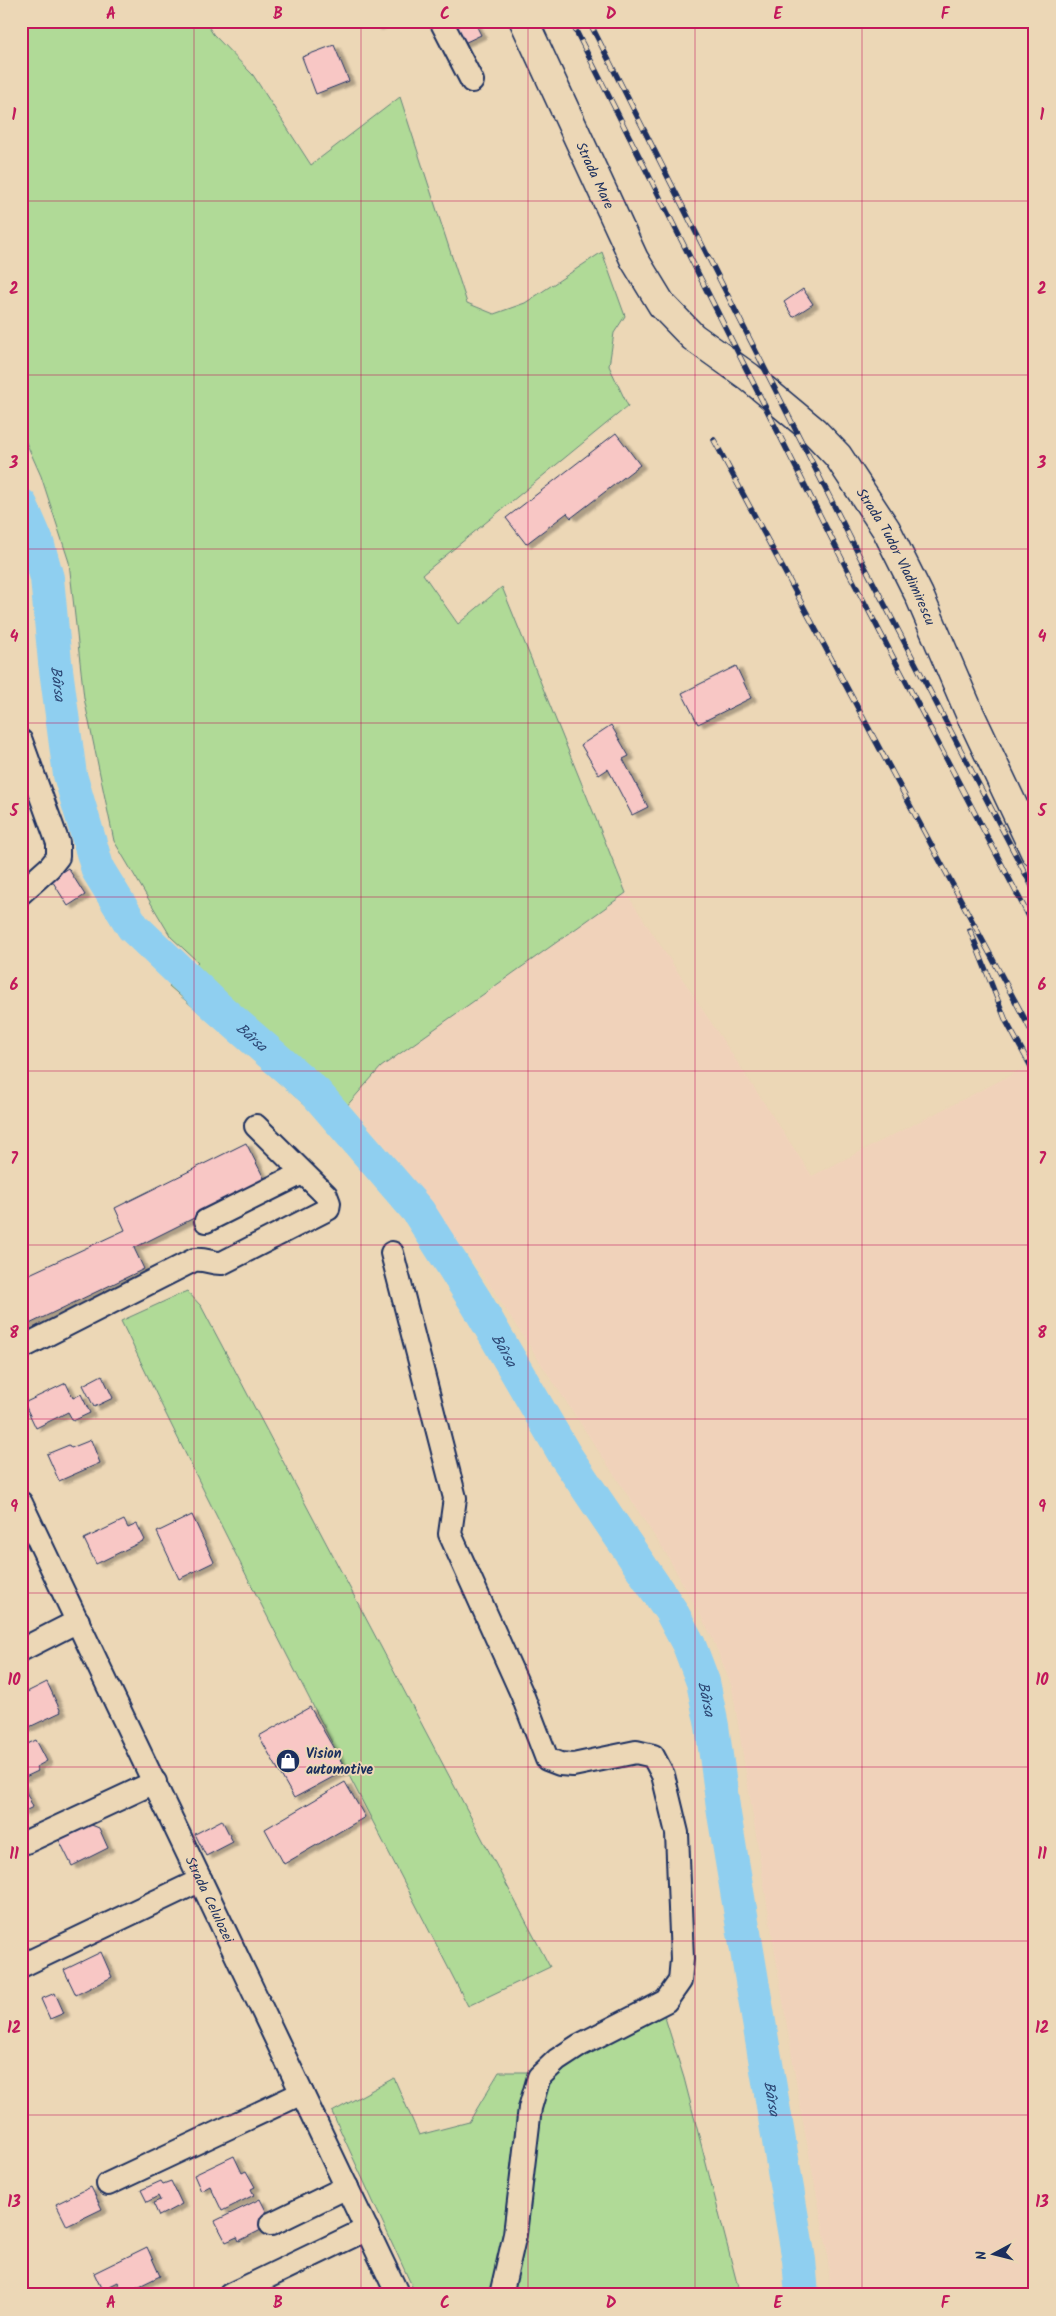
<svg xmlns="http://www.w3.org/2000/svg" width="1056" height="2316" font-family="Kalam,sans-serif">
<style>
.built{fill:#f0d2ba}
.green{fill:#b0da97;stroke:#66847a}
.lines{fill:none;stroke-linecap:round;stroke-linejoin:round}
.river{stroke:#8fcff0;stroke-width:34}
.building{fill:#f8c7c5;stroke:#1b2f5e;filter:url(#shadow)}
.minor-casing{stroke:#1b2f5e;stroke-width:26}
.major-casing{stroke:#1b2f5e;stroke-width:31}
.minor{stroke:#ecd7b6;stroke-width:22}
.major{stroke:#ecd7b6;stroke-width:28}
.rail-casing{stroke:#1b2f5e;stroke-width:5.5}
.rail{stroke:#ecd7b6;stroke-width:4;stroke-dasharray:11;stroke-linecap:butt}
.grid{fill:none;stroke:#c2185b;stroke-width:1;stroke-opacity:0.55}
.labels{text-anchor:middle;stroke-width:4;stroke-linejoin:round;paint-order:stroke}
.street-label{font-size:14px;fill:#1b2f5e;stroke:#ecd7b6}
.poi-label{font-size:14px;font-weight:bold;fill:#1b2f5e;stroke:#ecd7b6;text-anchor:start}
.water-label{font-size:15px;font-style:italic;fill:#2c4774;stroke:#ecd7b6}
.neatline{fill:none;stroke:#c2185b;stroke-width:2}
.grid-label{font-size:16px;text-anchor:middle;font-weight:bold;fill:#c2185b}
</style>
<defs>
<filter id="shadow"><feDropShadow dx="5.5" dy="3" stdDeviation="1" flood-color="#0004"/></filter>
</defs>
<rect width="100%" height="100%" fill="#ecd7b6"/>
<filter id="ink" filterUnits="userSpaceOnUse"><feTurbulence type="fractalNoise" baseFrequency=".02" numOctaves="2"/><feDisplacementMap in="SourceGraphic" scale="10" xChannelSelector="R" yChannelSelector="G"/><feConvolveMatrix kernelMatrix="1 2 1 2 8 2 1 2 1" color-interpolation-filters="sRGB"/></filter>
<g filter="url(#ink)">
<path class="built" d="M 626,893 L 812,1176 L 1035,1063 L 1035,2295 L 831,2295 L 827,2249 L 800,2106 L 732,1687 L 711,1635 L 667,1555 L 492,1289 L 417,1184 L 350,1105 L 381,1067 Z"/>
<path class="green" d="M 21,21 L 205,21 L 213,34 L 253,75 L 311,165 L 400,97 L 467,303 L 494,314 L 525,303 L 602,252 L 625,316 L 614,333 L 609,366 L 628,406 L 423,574 L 458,624 L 502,587 L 626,893 L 381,1067 L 329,1126 L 169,986 L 198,962 L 171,937 L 114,841 L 84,698 L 69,562 L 41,476 L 21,431 Z
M 187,1291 L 201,1306 L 550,1967 L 468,2006 C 351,1778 231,1552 121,1321 Z
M 663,2011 L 684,2078 L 740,2295 L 416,2295 L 332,2112 L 394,2078 L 419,2135 L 469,2122 L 499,2072 L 552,2072 Z"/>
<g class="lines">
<path class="river" id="s1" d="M 21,505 L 37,542 L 47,578 L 55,662 L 70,775 L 98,870 L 133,927 L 218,1008 L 316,1093 L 418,1211 L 476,1302 L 565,1455 L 671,1611 L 689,1645 L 703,1682 L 712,1726 L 724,1814 L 799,2260 L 802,2295"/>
</g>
<path class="building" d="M 373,21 L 388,21 L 376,27 Z
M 451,21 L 474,21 L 481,35 L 462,44 Z
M 334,45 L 349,81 L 316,94 L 302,57 Z
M 803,289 L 813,304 L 793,317 L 784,302 Z
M 616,433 L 640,465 L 571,518 L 567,513 L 526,544 L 506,518 Z
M 736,666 L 751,698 L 698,724 L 682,693 Z
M 611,725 L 629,756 L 623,759 L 648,807 L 632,815 L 608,769 L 599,775 L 581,745 Z
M 68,868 L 85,895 L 68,906 L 51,879 Z
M 246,1143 L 266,1182 L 134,1248 L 144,1269 L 21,1328 L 21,1278 L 125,1230 L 115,1208 Z
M 102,1375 L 113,1398 L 94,1407 L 83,1385 Z
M 66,1383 L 73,1398 L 81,1394 L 90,1413 L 73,1421 L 68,1412 L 36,1428 L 24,1403 Z
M 91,1440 L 100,1463 L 59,1481 L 47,1454 L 69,1445 L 71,1448 Z
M 192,1515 L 214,1562 L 179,1579 L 157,1532 Z
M 124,1520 L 128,1528 L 137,1524 L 145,1540 L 96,1564 L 84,1539 Z
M 47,1682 L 61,1712 L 21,1731 L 21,1695 Z
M 310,1707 L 346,1770 L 294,1798 L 259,1736 Z
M 36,1740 L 47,1761 L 36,1767 L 38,1771 L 21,1779 L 21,1747 Z
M 345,1782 L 365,1817 L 284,1864 L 265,1829 Z
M 22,1783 L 33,1807 L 21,1813 L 21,1784 Z
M 222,1820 L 233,1842 L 206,1856 L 195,1834 Z
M 89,1824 L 99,1828 L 108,1848 L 72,1866 L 59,1840 L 70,1834 L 68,1830 Z
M 101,1952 L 112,1977 L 76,1995 L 64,1970 Z
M 55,1993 L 64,2013 L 50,2019 L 41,1999 Z
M 234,2156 L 242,2173 L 246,2171 L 255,2187 L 251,2189 L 254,2195 L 222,2211 L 210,2186 L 201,2191 L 194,2175 Z
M 161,2181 L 163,2184 L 171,2181 L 182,2204 L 159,2216 L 153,2203 L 160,2200 L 158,2196 L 147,2202 L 141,2190 Z
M 91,2187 L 102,2209 L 67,2226 L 56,2204 Z
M 260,2199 L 270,2219 L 267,2227 L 239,2241 L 237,2237 L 226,2242 L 215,2221 Z
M 147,2247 L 160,2276 L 123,2294 L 118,2282 L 102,2290 L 94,2273 Z"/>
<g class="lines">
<g class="minor-casing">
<g id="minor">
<path d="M 441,21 L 472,81"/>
<path d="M 21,741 L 58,843 L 58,857 L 50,867 L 21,893"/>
<path d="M 1019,818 L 1035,810"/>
<path d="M 206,1221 L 302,1173"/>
<path d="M 392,1253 L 455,1498 L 450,1534 L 522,1694 L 547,1759 L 560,1764 L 573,1765 L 636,1752 L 653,1756 L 663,1775 L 677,1833 L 682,1959 L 680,1981 L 666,2001 L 580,2045 L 557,2060 L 539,2077 L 530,2108 L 515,2234 L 501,2295"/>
<path d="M 21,1348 L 194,1260 C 205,1258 212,1264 222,1263 L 328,1209 L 329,1203 L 326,1195 L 256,1126"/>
<path id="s2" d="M 21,1503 L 398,2295"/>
<path d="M 21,1650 L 78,1621"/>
<path d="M 26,1842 L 155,1782"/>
<path d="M 21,1966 L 201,1880"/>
<path d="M 108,2184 L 302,2093"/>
<path d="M 271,2224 L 347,2187"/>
<path d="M 230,2295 L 367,2229"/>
</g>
</g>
<g class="major-casing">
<g id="major">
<path id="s3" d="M 524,21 L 634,259 L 662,305 L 693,337 L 749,377 L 814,431 L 838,456 L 886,529 L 919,595 L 970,714 L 1035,852"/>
</g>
</g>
<use href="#minor" class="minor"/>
<use href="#major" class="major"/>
<g class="rail-casing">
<path id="rail" d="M 571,21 L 848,571 L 1035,928
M 589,21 L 863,563 L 1035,892
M 714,440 L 1035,1038
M 970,930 L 1006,1021 L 1035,1074"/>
</g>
<use href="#rail" class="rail"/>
</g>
</g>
<path class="grid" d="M 194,21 L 194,2295M 361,21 L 361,2295M 528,21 L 528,2295M 695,21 L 695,2295M 862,21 L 862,2295M 21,201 L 1035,201M 21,375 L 1035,375M 21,549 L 1035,549M 21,723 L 1035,723M 21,897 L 1035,897M 21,1071 L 1035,1071M 21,1245 L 1035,1245M 21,1419 L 1035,1419M 21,1593 L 1035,1593M 21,1767 L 1035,1767M 21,1941 L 1035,1941M 21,2115 L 1035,2115"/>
<defs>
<g id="shop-disc" transform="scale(1.25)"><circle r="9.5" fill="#1b2f5e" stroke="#ecd7b6"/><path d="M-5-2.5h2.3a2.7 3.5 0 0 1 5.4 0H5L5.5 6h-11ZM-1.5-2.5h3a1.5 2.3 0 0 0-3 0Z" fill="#fff"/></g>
</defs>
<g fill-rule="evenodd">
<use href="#shop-disc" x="288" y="1761"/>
</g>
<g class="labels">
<g class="street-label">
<text dy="5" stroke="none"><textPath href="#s3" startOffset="170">Strada Mare</textPath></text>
<text dy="5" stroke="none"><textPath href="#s3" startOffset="665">Strada Tudor Vladimirescu</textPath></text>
<text dy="5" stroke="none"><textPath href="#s2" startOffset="439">Strada Celulozei</textPath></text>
</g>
<g class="poi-label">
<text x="306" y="1758">Vision<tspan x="306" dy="16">automotive</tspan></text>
</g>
<g class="water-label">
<text dy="5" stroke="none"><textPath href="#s1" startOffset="184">Bârsa</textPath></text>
<text dy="5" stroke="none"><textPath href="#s1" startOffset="604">Bârsa</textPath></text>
<text dy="5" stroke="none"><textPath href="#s1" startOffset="1009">Bârsa</textPath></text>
<text dy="5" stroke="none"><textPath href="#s1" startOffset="1414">Bârsa</textPath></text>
<text dy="5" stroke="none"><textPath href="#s1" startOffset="1819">Bârsa</textPath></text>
</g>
</g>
<rect width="1056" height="2316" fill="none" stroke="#ecd7b6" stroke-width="55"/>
<g transform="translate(994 2254) rotate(263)" stroke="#ecd7b6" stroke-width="4" paint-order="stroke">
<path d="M0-4L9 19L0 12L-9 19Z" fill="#1b2f5e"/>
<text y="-8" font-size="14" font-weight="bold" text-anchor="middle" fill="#1b2f5e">N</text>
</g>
<rect x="28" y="28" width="1000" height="2260" class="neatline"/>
<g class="grid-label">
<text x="111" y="19">A</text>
<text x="278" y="19">B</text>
<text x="445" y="19">C</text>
<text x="611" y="19">D</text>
<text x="778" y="19">E</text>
<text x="945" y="19">F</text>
<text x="14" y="120">1</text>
<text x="1042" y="120">1</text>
<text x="14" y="294">2</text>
<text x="1042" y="294">2</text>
<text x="14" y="468">3</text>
<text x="1042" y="468">3</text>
<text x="14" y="642">4</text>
<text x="1042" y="642">4</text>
<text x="14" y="816">5</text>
<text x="1042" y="816">5</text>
<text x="14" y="990">6</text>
<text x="1042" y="990">6</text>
<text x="14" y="1164">7</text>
<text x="1042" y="1164">7</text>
<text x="14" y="1338">8</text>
<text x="1042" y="1338">8</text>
<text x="14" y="1512">9</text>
<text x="1042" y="1512">9</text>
<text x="14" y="1685">10</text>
<text x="1042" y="1685">10</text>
<text x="14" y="1859">11</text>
<text x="1042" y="1859">11</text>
<text x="14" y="2033">12</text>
<text x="1042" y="2033">12</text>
<text x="14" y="2207">13</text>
<text x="1042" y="2207">13</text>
<text x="111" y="2308">A</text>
<text x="278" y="2308">B</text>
<text x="445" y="2308">C</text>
<text x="611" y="2308">D</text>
<text x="778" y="2308">E</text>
<text x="945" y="2308">F</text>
</g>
</svg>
